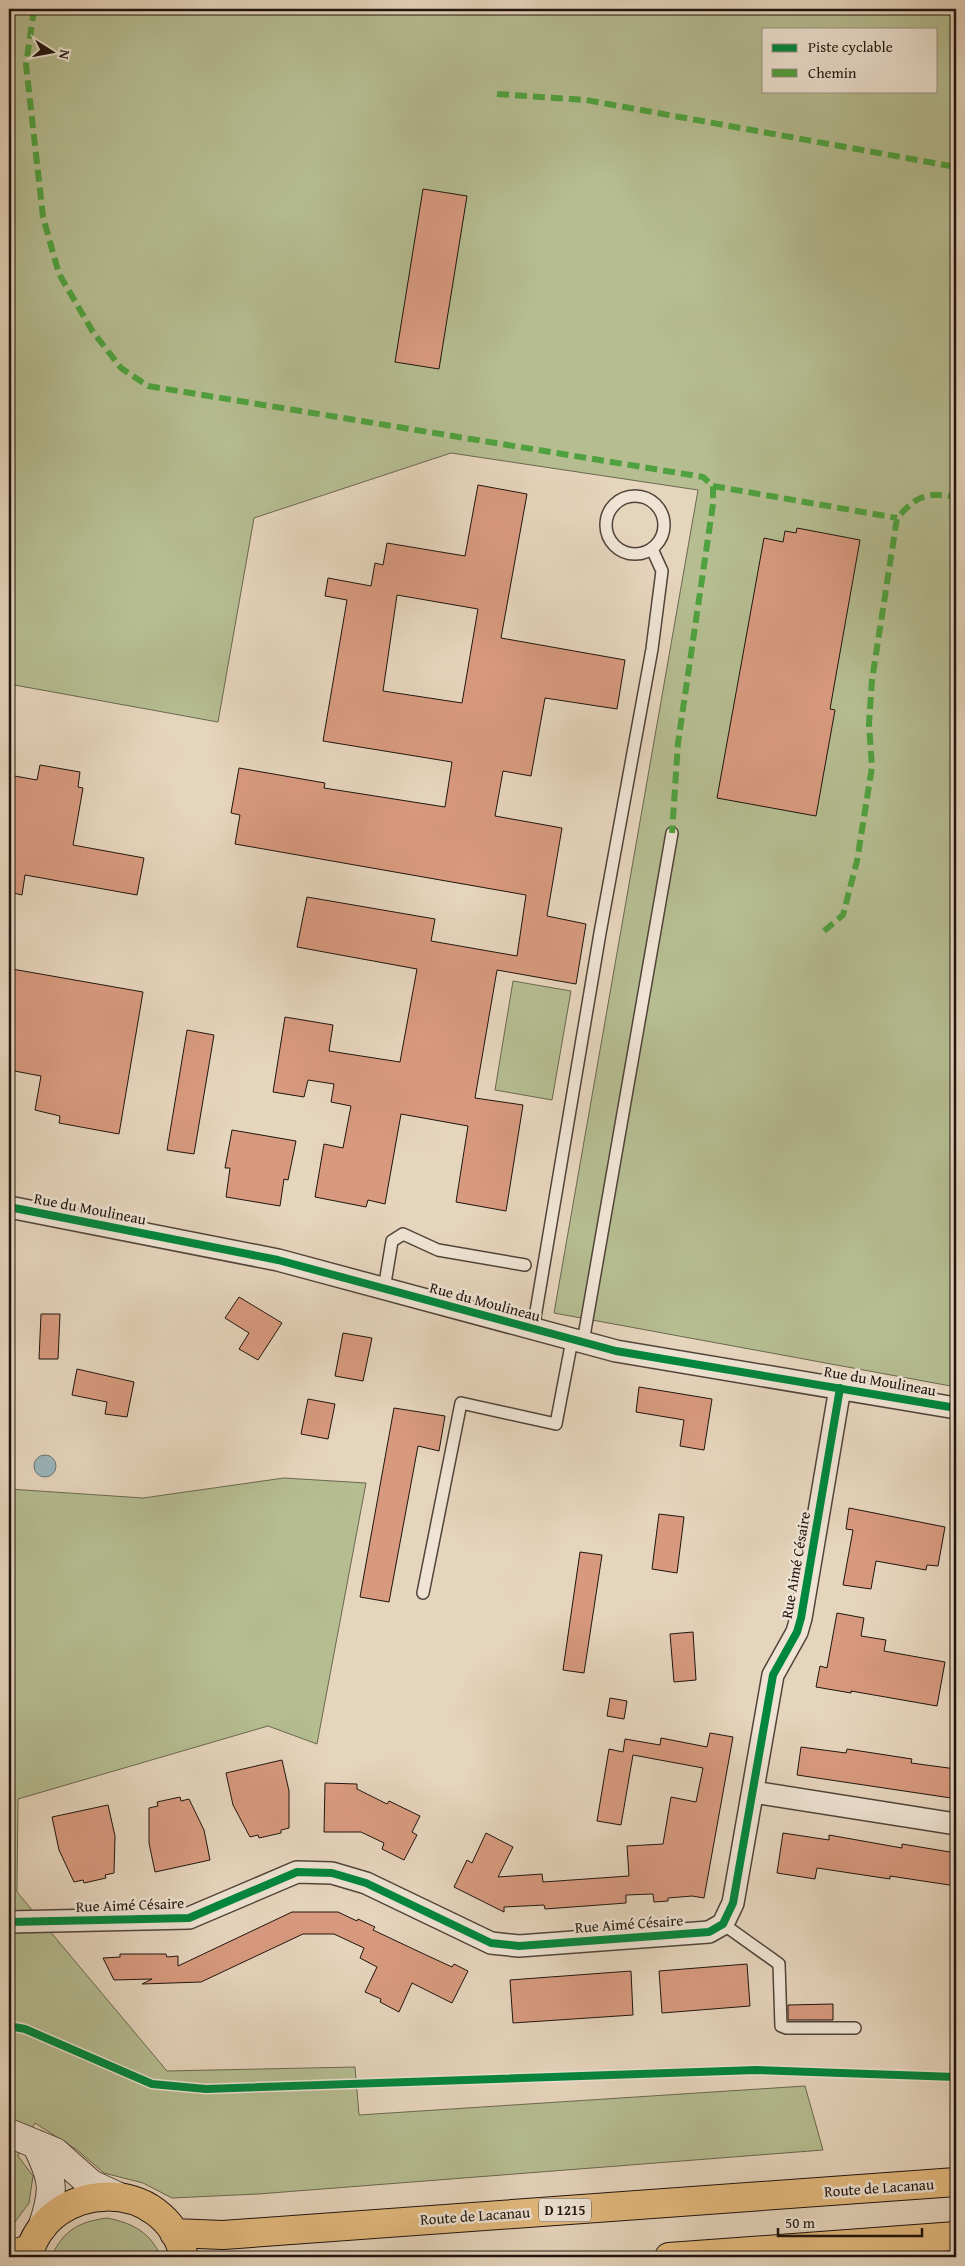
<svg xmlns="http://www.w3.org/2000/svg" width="965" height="2266" font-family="'Gentium Book Plus',serif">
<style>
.green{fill:#b5bd91;stroke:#6a6850;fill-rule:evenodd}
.water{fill:#9bb6bc;stroke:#697576}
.building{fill:#d89a7f;stroke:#1f140e;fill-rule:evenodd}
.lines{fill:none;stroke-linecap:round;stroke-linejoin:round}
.service-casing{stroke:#51443a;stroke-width:14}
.minor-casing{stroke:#51443a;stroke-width:24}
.tertiary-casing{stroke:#51443a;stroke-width:30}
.primary-casing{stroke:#1f140e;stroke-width:30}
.motorway-casing{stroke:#1f140e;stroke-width:30}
.service{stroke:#efe4d4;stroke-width:11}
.minor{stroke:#efe4d4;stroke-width:21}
.tertiary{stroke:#efe4d4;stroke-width:28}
.primary{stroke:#e3ba7e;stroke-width:28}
.motorway{stroke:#e3ba7e;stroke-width:28}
.quiet{stroke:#4fa03e;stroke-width:6;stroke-dasharray:12 6;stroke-linecap:butt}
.cycleway-casing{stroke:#efe4d4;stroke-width:11}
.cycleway{stroke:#00873e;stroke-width:8}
.labels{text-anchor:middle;stroke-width:5;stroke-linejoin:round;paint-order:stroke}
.shield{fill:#efe4d4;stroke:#5d5249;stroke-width:1}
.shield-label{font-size:14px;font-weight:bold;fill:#1f140e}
.street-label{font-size:15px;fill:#1f140e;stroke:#efe4d4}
</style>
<rect width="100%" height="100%" fill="#e6d5bd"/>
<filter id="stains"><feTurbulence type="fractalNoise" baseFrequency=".004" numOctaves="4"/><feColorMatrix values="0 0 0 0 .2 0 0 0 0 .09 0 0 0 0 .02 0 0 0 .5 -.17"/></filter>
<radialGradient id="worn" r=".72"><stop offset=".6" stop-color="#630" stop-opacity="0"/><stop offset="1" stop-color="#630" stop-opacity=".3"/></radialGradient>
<path class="green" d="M 9,9 L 956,9 L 956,1387 L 554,1313 L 698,490 L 451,453 L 254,518 L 218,722 L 9,684 ZM 764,29 L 936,29 L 936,91 L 764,91 Z
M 513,981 L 571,991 L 552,1100 L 495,1090 Z
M 284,1478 L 366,1483 L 317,1744 L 268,1726 L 18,1799 L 17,1892 L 167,2071 L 355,2067 L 359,2115 L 805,2086 L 823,2150 L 258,2194 L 172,2198 L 143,2183 L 104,2173 L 77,2150 L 35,2123 L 18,2156 L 33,2176 L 29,2203 L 9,2230 L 9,1489 L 143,1498 Z
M 107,2218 C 133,2223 151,2233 161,2257 L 51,2257 C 64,2230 78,2222 107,2218 Z"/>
<path class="water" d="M34 1466a11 11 0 1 1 22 0a11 11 0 1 1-22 0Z"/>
<path class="building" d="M 423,189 L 467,196 L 439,369 L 395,362 Z
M 478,485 L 527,494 L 501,638 L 625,660 L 617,709 L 545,698 L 531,776 L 503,771 L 495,816 L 562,828 L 547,916 L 586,924 L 576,984 L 497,970 L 475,1098 L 523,1105 L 506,1211 L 456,1202 L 468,1126 L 401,1114 L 385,1204 L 368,1200 L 366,1207 L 315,1197 L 324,1144 L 343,1148 L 351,1106 L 331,1102 L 334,1084 L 308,1080 L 304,1097 L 273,1092 L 285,1017 L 333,1025 L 329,1051 L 400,1062 L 417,969 L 297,947 L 307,897 L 435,919 L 431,941 L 517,956 L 526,895 L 235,844 L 240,815 L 231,813 L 239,768 L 325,783 L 324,788 L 445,807 L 452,762 L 323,741 L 347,600 L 325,596 L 328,578 L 371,586 L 375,563 L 383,565 L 387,543 L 465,556 ZM 397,595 L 478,609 L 462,703 L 383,691 Z
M 797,528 L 860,540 L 830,709 L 835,710 L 816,816 L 717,798 L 764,538 L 783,542 L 785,531 L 796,533 Z
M 40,765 L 80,772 L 78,787 L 83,788 L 73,845 L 144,858 L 137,895 L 25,875 L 22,895 L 9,892 L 9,775 L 37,780 Z
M 12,969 L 143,992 L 119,1134 L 59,1123 L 60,1116 L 35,1110 L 41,1076 L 9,1070 L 9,990 Z
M 187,1030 L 214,1035 L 194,1154 L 167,1150 Z
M 232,1130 L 296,1141 L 288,1180 L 284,1179 L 280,1206 L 226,1197 L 230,1168 L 225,1168 Z
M 239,1297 L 282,1323 L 258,1360 L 239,1349 L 249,1333 L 225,1318 Z
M 41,1314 L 60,1314 L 58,1359 L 39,1359 Z
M 343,1333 L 372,1338 L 363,1381 L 335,1376 Z
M 77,1369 L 134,1382 L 127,1417 L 105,1414 L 107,1402 L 72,1395 Z
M 639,1387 L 712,1399 L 704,1450 L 680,1446 L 684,1420 L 636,1412 Z
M 308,1399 L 335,1404 L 328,1439 L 301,1434 Z
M 394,1408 L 445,1416 L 439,1451 L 418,1446 L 389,1602 L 360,1597 Z
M 849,1508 L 945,1527 L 938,1566 L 927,1565 L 926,1570 L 876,1561 L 871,1589 L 843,1585 L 853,1530 L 846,1529 Z
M 659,1514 L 684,1517 L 677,1573 L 652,1569 Z
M 580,1552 L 602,1555 L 584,1673 L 563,1670 Z
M 837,1613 L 864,1618 L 861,1636 L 886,1640 L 884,1651 L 945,1662 L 937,1706 L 851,1691 L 851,1693 L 816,1687 L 820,1666 L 827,1668 Z
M 693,1632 L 696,1680 L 674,1682 L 670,1634 Z
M 610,1698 L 627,1701 L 624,1719 L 607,1716 Z
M 710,1733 L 733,1737 L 704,1898 L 692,1896 L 668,1898 L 668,1901 L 654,1902 L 653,1894 L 626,1895 L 626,1903 L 545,1909 L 544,1905 L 504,1907 L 504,1912 L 454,1887 L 467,1860 L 472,1863 L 486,1833 L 513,1847 L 498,1877 L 542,1874 L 543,1882 L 629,1876 L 627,1846 L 663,1844 L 671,1797 L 696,1802 L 703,1768 L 633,1755 L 621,1825 L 597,1821 L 609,1749 L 623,1752 L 625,1739 L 660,1745 L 661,1738 L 707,1747 Z
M 801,1747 L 846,1753 L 847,1749 L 912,1759 L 911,1763 L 956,1769 L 951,1798 L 797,1775 Z
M 282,1760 L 289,1791 L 289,1828 L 281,1830 L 281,1833 L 259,1838 L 258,1835 L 250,1837 L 233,1805 L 226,1773 Z
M 325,1783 L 357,1784 L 357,1789 L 387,1804 L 389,1801 L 420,1816 L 412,1832 L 417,1835 L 404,1860 L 382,1849 L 384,1843 L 361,1832 L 324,1832 Z
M 180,1797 L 181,1801 L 189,1799 L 204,1830 L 210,1860 L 155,1872 L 149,1843 L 149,1808 L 158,1806 L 157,1802 Z
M 108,1805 L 115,1836 L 114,1873 L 105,1875 L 106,1878 L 84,1883 L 83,1880 L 74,1882 L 59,1850 L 52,1817 Z
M 783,1833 L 829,1840 L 829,1835 L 902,1848 L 902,1844 L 956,1853 L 956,1886 L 890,1876 L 890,1879 L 817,1868 L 815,1879 L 777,1873 Z
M 292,1912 L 338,1912 L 357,1921 L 358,1919 L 375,1927 L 373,1930 L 426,1955 L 452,1967 L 454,1964 L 468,1971 L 452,2003 L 412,1983 L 399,2012 L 380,2002 L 381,1999 L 365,1992 L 377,1967 L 360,1958 L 364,1948 L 334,1934 L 303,1934 L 201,1982 L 142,1984 L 152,1979 L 114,1980 L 103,1958 L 120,1957 L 120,1954 L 166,1954 L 167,1957 L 178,1956 L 178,1966 Z
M 747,1964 L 750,2006 L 662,2013 L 659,1971 Z
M 631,1971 L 633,2015 L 513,2023 L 510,1980 Z
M 833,2004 L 833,2020 L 788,2020 L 788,2005 Z"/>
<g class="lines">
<g class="service-casing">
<path id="service" d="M606 525a29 29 0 1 1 58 0a29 29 0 1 1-58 0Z
M 384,1289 L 392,1241 L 403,1234 L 438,1250 L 525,1265
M 533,1329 L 600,933 L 652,649 L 662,571 L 652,549
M 583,1342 L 672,833
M 423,1593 L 461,1403 L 556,1424 L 572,1340
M 723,1924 L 779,1964 L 781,2026 L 786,2028 L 855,2028"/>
</g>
<g class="minor-casing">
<path id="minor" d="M 9,1207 L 278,1260 L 616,1351 L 956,1408
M 753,1792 L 956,1824
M 9,1922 L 189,1918 L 297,1872 L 332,1873 L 366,1883 L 491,1943 L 519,1946 L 709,1932 L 723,1924 L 733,1903 L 773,1675 L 797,1632 L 801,1618 L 840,1388"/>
</g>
<g class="tertiary-casing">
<path id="tertiary" d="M 9,2133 L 55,2152 L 91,2184 L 117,2196
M 36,2144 C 54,2180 55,2190 42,2228"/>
</g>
<g class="primary-casing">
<path id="primary" d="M 174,2233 L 223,2235 L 956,2182
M 28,2257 C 48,2177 167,2176 184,2257
M 669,2257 L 956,2236"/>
</g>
<g class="motorway-casing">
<path id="motorway" d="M 9,2256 L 31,2248"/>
</g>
<use href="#service" class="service"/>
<use href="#minor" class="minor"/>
<use href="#tertiary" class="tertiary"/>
<use href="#primary" class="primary"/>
<use href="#motorway" class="motorway"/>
<path class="quiet" d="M 34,9 L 26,65 L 43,217 L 59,274 L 93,332 L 121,368 L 148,386 L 703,477 L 713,486 L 713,504 L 678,743 L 672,833
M 497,94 L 586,100 L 956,167
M 713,486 L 897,518
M 824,931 L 843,915 L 857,861 L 872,767 L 869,724 L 872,680 L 897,518 C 918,495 926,492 956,497"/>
<g class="cycleway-casing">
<path id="cycleway" d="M 9,1207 L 278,1260 L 616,1351 L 956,1408
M 9,1922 L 189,1918 L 297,1872 L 332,1873 L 366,1883 L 491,1943 L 519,1946 L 709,1932 L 723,1924 L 733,1903 L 773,1675 L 797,1632 L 801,1618 L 840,1388
M 9,2026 L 25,2029 L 152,2084 L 206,2089 L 756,2070 L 956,2077"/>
</g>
<use href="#cycleway" class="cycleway"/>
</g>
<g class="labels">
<rect class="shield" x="539" y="2198.5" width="52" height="23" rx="4"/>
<g class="shield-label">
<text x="565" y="2215">D 1215</text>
</g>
<g class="street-label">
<text transform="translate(90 1209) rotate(11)" y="5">Rue du Moulineau</text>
<text transform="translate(485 1302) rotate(15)" y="5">Rue du Moulineau</text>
<text transform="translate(880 1381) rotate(10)" y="5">Rue du Moulineau</text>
<text transform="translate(796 1565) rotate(-80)" y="5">Rue Aimé Césaire</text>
<text transform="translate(130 1905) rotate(-2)" y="5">Rue Aimé Césaire</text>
<text transform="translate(629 1924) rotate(-4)" y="5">Rue Aimé Césaire</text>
<text transform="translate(879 2188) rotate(-4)" y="5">Route de Lacanau</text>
<text transform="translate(475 2216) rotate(-4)" y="5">Route de Lacanau</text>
</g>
</g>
<rect width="965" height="2266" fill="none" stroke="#e6d5bd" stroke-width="30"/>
<rect x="10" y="10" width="945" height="2246" fill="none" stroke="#1f140e" stroke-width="2.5"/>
<rect x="15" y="15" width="935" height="2236" fill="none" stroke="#1f140e"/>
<rect x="762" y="28" width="175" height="65" fill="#efe4d4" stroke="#9c9185"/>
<rect x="772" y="44" width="25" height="8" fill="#00873e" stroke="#9c9185"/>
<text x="808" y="52" font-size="15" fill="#1f140e">Piste cyclable</text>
<rect x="772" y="69" width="25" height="8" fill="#4fa03e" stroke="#9c9185"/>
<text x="808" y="78" font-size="15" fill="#1f140e">Chemin</text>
<g transform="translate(52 52) rotate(101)" stroke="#efe4d4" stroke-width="4" paint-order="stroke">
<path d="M0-4L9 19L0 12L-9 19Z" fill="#1f140e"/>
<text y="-8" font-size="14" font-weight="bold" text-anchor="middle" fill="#1f140e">N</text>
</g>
<path d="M778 2228v8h144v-8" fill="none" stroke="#1f140e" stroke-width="2.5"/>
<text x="785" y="2228" font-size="15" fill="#1f140e" stroke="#efe4d4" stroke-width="4" paint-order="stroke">50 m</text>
<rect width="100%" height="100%" filter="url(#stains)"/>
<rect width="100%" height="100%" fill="url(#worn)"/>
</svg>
